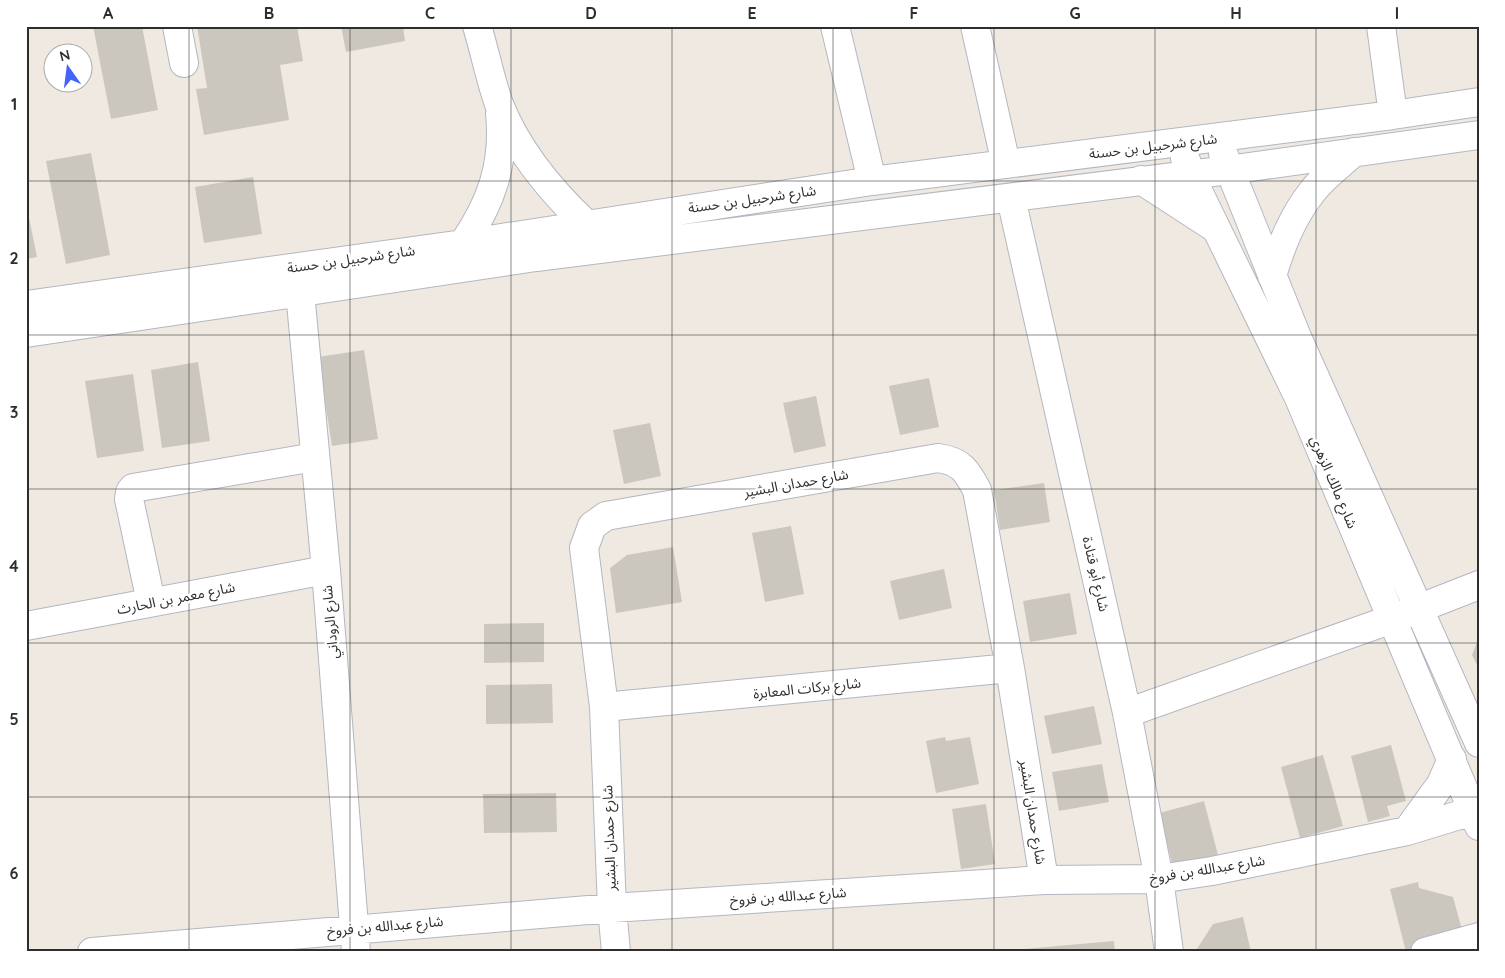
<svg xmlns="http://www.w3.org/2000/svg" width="1505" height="978" font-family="Quicksand,'Noto Sans Arabic',sans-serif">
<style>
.building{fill:#cbc7bf}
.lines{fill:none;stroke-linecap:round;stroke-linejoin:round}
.minor-casing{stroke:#b4b7c1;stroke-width:30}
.minor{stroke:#fff;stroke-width:28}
.grid{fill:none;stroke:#2e2e2e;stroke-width:1;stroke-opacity:0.55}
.labels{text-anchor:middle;stroke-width:5;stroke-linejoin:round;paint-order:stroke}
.street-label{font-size:14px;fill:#2e2e2e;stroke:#fff}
.neatline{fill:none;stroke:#2e2e2e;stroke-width:2}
.grid-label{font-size:16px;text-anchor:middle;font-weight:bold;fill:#2e2e2e}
</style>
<rect width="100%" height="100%" fill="#efe9e1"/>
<path class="building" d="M 93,26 L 142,26 L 158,110 L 111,119 Z
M 197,26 L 297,26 L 303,61 L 280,65 L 289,120 L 204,135 L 196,89 L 207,88 Z
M 341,26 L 403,26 L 405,41 L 346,52 Z
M 91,153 L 110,255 L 66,264 L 46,161 Z
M 253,177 L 262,234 L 204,243 L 195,187 Z
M 26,203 L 37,257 L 26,259 Z
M 364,350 L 378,439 L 332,446 L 318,357 Z
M 198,362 L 210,441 L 162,448 L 151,370 Z
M 133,374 L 144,451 L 97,458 L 85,381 Z
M 929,378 L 939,427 L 900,435 L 889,386 Z
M 816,396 L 826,446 L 794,453 L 783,403 Z
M 650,423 L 661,476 L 624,484 L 613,430 Z
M 1044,483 L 1050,522 L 1000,530 L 994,490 Z
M 791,526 L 804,594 L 765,602 L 752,533 Z
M 673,547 L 682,602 L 616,613 L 610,568 L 627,555 Z
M 944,569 L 952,608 L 899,620 L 890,581 Z
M 1070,593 L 1077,634 L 1030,642 L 1023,601 Z
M 544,623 L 544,662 L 484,663 L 484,624 Z
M 1479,637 L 1479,669 L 1472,655 Z
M 552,684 L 553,723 L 486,724 L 486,685 Z
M 1094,706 L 1102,744 L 1052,754 L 1044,716 Z
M 945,737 L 946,741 L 970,737 L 979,784 L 936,793 L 926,741 Z
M 1391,745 L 1406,801 L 1387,806 L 1390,816 L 1368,822 L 1351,756 Z
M 1323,755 L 1343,826 L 1300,838 L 1281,767 Z
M 1102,764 L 1109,802 L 1059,811 L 1052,772 Z
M 556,793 L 557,832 L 484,833 L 483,794 Z
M 1204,801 L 1218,855 L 1173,867 L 1159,813 Z
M 986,804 L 995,864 L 961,869 L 952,809 Z
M 1418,882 L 1419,888 L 1453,897 L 1464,937 L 1406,952 L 1390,889 Z
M 1243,917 L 1251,952 L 1195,952 L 1213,924 Z
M 1114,941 L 1115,952 L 1024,952 L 1024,949 Z"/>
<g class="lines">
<g class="minor-casing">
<path id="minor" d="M 177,26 L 184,63
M 477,26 C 485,52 490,79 499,104 C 517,150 550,190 586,224
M 835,26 L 872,181
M 975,26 L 1006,164
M 1381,26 L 1393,115
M 1223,153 L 1297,337 L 1479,743
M 1185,158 L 1197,189 L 1299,398 L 1479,826
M 1141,180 L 1215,228
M 1011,198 L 1127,713 L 1159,879 L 1169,952
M 463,244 C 492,202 505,163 500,113
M 1272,276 C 1281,246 1292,217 1312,192 C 1323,177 1340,165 1354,152
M 300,292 L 326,570 L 356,952
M 26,305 L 463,244 L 872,181 L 1393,115 L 1479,102
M 26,333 L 536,257 L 1229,170 L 1479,135
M 151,602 L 129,499 L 130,492 L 133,488 L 315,457
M 26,626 L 326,570
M 604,707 L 1010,668
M 1127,713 L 1392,619 L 1479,585
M 1407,831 L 1441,784 L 1452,759
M 92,952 L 612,908 L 1044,880 L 1159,879 L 1212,871 L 1407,831 L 1479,809
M 616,952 L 612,908 L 604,707 L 584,548 L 592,526 L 606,516 L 938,458 C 961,461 967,471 977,490 L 1010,668 L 1044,880
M 1425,952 L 1479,937"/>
</g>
<use href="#minor" class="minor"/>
</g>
<path class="grid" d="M 189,26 L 189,952M 350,26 L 350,952M 511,26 L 511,952M 672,26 L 672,952M 833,26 L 833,952M 994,26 L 994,952M 1155,26 L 1155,952M 1316,26 L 1316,952M 26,181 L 1479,181M 26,335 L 1479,335M 26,489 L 1479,489M 26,643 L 1479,643M 26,797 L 1479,797"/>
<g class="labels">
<g class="street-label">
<text transform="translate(1153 146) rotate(-7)" y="5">شارع شرحبيل بن حسنة</text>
<text transform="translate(752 199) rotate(-8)" y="5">شارع شرحبيل بن حسنة</text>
<text transform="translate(351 259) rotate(-8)" y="5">شارع شرحبيل بن حسنة</text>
<text transform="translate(1334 482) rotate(67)" y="5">شارع مالك الزهري</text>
<text transform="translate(796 483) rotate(-10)" y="5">شارع حمدان البشير</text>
<text transform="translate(1096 574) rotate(77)" y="5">شارع أبو قتادة</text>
<text transform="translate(176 598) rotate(-11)" y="5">شارع معمر بن الحارث</text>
<text transform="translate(330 622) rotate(-95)" y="5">شارع الروداني</text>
<text transform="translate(807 688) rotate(-6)" y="5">شارع بركات المعابرة</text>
<text transform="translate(1033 812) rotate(81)" y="5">شارع حمدان البشير</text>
<text transform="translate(609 838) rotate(-92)" y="5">شارع حمدان البشير</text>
<text transform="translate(1207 869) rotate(-9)" y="5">شارع عبدالله بن فروخ</text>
<text transform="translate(788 896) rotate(-4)" y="5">شارع عبدالله بن فروخ</text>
<text transform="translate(385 926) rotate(-5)" y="5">شارع عبدالله بن فروخ</text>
</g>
</g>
<rect width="1505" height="978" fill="none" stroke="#ffffff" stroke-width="55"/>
<g transform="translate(68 68) rotate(346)"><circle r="24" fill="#ffffff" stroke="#ababab"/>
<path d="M0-4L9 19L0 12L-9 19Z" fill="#4264fb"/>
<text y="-8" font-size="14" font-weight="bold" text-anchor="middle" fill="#2e2e2e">N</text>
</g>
<rect x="28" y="28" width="1450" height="922" class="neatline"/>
<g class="grid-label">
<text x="108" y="19">A</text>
<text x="269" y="19">B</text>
<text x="430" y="19">C</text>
<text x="591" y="19">D</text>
<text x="752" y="19">E</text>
<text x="914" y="19">F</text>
<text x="1075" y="19">G</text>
<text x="1236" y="19">H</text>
<text x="1397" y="19">I</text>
<text x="14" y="110">1</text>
<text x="14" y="264">2</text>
<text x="14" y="418">3</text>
<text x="14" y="572">4</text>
<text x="14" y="725">5</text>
<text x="14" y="879">6</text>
</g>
</svg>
